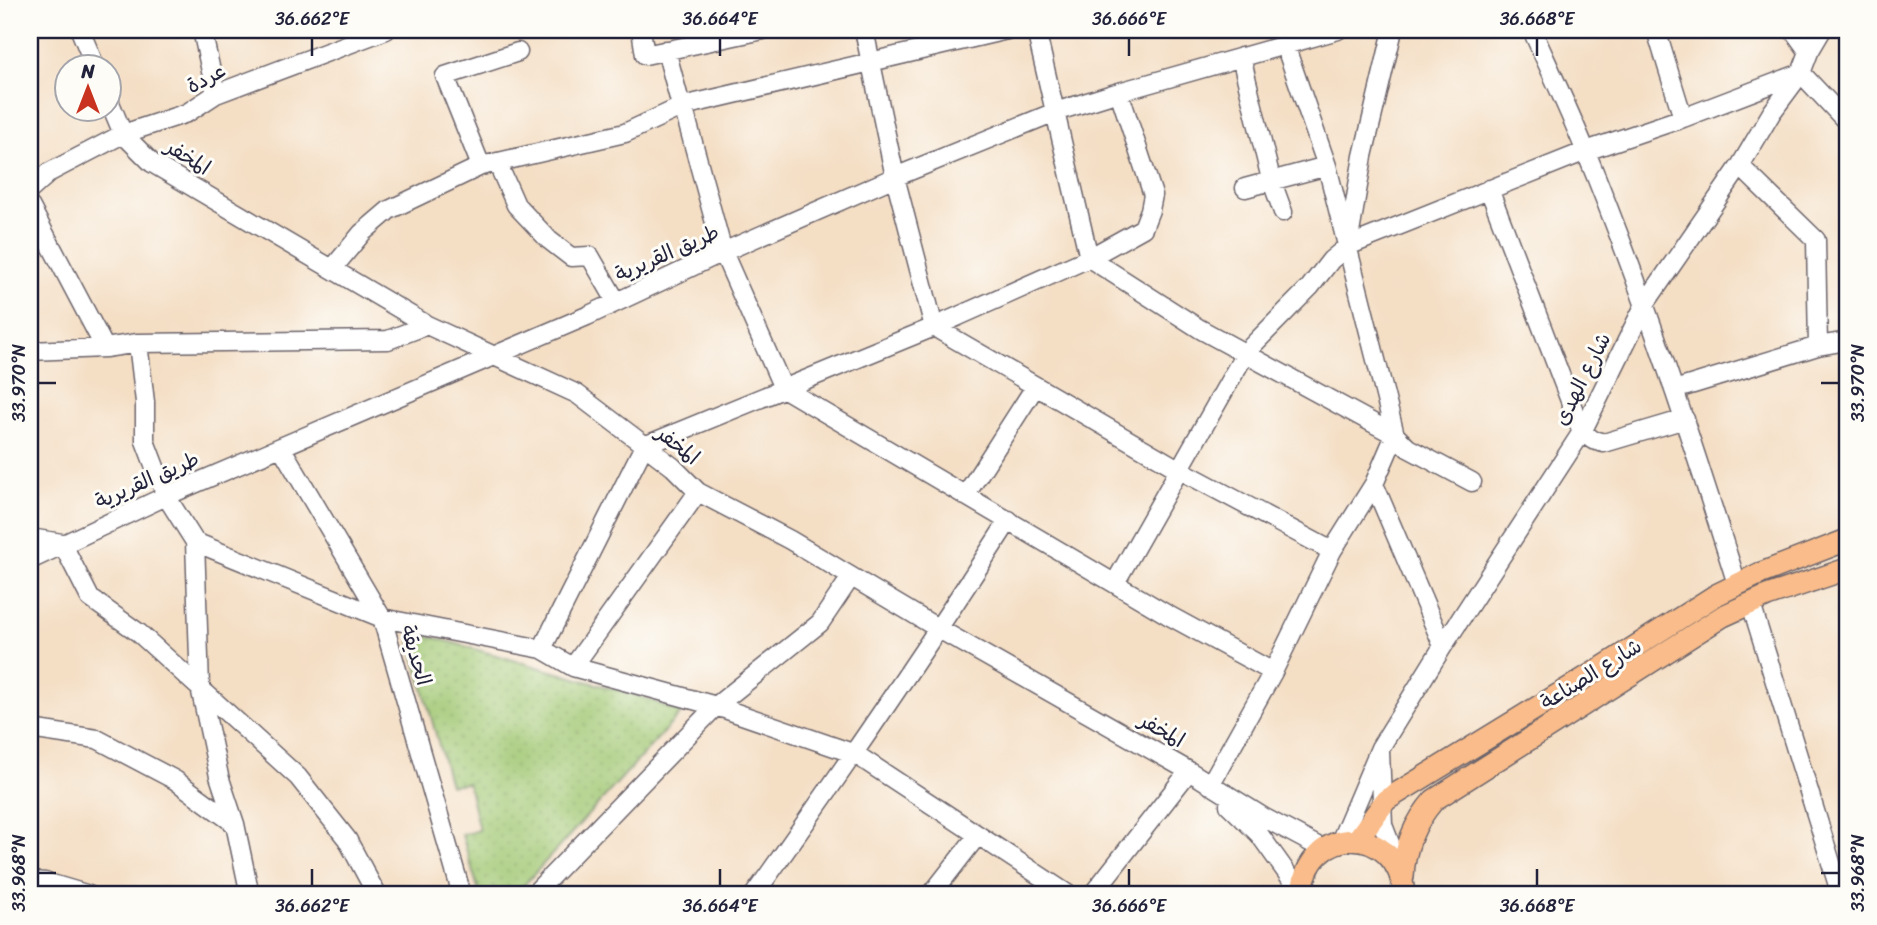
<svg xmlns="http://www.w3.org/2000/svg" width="1877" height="925" font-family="Sriracha,'Playpen Sans Arabic',sans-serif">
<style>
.green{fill:url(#green-dots);stroke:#627557;stroke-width:2}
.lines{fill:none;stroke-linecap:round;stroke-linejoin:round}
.minor-casing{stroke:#6c646b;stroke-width:21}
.major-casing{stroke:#6c646b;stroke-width:24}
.minor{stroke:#fff;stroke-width:18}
.major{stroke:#f9bc8a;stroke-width:21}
.ticks{fill:none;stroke:#22223b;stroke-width:2.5}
.labels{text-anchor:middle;stroke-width:6;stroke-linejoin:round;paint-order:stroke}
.street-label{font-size:21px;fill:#22223b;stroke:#fdfcf7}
.neatline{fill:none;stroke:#22223b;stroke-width:2.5}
.ticks-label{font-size:18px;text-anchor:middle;fill:#22223b}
</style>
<defs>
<pattern id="green-dots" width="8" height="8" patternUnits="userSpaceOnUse" patternTransform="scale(1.75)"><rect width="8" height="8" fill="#a1c873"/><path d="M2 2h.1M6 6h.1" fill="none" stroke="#8aac64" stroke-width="1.8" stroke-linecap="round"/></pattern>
</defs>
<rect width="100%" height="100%" fill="#fdfcf7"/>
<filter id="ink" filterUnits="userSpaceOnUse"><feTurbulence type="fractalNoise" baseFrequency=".0143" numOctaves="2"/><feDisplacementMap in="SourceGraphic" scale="14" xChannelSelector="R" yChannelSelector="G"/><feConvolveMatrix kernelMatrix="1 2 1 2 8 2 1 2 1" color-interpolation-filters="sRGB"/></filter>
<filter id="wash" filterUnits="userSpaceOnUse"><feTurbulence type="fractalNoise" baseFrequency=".00686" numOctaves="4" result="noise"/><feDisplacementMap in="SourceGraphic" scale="28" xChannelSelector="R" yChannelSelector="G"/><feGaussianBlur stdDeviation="1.57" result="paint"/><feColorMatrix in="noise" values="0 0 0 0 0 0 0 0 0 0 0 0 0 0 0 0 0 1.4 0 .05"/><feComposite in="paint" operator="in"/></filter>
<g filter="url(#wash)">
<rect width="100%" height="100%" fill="#f4dec4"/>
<path class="green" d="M 419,633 L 645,698 L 681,713 L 515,895 L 480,895 L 462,835 L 479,830 L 468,783 L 450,785 L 410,641 Z"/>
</g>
<g filter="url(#ink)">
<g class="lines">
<g class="minor-casing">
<path id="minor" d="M 80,30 L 95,66
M 202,30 L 216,94
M 641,30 L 645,55 L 763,30
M 864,30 L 895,177 L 934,327 L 1180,470 L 1332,551
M 1036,30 L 1089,258 L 1200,329 L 1395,435 L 1408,448 L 1472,482
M 1532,30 C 1550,70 1569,110 1586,152 C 1644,293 1691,438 1737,584
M 1656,30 L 1683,118
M 1793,30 L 1809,52
M 666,50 L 681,106
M 1241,57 L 1271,179 L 1283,212
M 108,98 L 123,134 L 152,163 L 427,325 L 577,394 L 673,467 L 698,492 L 790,540 L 939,629 L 1189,771 L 1263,817 L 1323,849
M 683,106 L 723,252 L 783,388 L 1168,615 L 1273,672
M 497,162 L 516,205 L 549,240 L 571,257 L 590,256 L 616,301
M 481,166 L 445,76 L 518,52
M 1740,166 L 1816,240 L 1818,346
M 1245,188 L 1327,166
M 1489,189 L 1582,432 L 1593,440 L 1604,443 L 1685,419
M 30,190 L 50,172 L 123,134 L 187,113 L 216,94 L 386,30
M 30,206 L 105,348
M 1349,239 L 1363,156 L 1393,30
M 333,268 L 362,233 L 389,210 L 481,166 L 625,133 L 683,106 L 1007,30
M 138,343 L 145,402 L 145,441 L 166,496 L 195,542 L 382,618 L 542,649 L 573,667 L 716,706 L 855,754 L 1069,895
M 30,351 L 105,348 L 138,343 L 388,340 L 427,325
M 1674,390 L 1818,346 L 1847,341
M 281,447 L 382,618 L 462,895
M 1374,484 L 1443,646
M 965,496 L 1035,387
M 30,538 L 62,543 L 90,598 L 139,633 L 298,777 L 347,839 L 377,895
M 195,542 L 200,687 L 219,776 L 235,824 L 250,895
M 30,560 L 166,496 L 587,316 L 723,252 L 895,177 L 1055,112 L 1119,92 L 1338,30
M 1115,583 L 1246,352 L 1310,287 L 1331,260 L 1348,246 L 1586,151 L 1683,118 L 1801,73 L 1847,122
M 1751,604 L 1841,895
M 542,649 L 644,446 L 934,327 L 1089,258 L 1143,228 L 1150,210 L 1153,195 L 1119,92
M 573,667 L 698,492
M 30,729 L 97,739 L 175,780 L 235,824
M 1380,751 L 1383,825 L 1398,864
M 1210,785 L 1273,672 L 1332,551 L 1374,484 L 1395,435 L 1327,166 L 1285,45
M 1229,805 L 1259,834 L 1302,894
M 1340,842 L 1380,748 L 1443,646 L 1582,432 L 1645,304 L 1740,166 L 1772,112 L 1801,73 L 1809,52 L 1822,30
M 30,881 L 45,882 L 89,895
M 533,895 L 716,706 L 820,623 L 851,577
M 754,895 C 842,772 927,648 1009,520
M 931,895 L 977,836
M 1092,895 L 1189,771"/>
</g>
<g class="major-casing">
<path id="major" d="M 1357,840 L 1386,800 L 1600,669 L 1716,595 L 1759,574 L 1847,540
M 1403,877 C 1404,847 1414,823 1434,800 L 1723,616 L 1767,596 L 1847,569
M 1302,895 C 1306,822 1399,822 1404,895"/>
</g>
<use href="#minor" class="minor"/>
<use href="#major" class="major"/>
</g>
</g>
<path class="ticks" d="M 312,38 L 312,56M 720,38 L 720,56M 1129,38 L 1129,56M 1537,38 L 1537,56M 38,383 L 56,383M 1821,383 L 1839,383M 312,869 L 312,886M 720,869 L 720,886M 1129,869 L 1129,886M 1537,869 L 1537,886M 38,873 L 56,873M 1821,873 L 1839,873"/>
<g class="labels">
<g class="street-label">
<text transform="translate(206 78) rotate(-28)" y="7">عردة</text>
<text transform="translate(188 157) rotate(32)" y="7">المخفر</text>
<text transform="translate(667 253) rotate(-24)" y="7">طريق القريرية</text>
<text transform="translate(1582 379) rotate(-63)" y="7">شارع الهدى</text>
<text transform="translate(678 445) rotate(39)" y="7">المخفر</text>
<text transform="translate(147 480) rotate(-24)" y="7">طريق القريرية</text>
<text transform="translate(416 655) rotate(74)" y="7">الحديقة</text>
<text transform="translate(1591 674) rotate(-32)" y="7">شارع الصناعة</text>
<text transform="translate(1162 730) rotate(30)" y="7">المخفر</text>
</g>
</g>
<rect width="1877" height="925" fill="none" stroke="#fdfcf7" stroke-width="77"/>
<g transform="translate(88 88)"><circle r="33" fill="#fdfcf7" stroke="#a5a5ac" stroke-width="2"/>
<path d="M0-5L12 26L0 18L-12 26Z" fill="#c8321e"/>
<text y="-10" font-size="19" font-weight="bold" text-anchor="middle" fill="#22223b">N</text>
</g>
<rect x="38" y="38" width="1801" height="848" class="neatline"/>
<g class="ticks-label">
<text x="312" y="25">36.662°E</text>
<text x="720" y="25">36.664°E</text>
<text x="1129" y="25">36.666°E</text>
<text x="1537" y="25">36.668°E</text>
<text transform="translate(19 383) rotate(-90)" y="6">33.970°N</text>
<text transform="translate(1858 383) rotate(-90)" y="6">33.970°N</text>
<text transform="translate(19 873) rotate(-90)" y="6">33.968°N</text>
<text transform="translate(1858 873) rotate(-90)" y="6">33.968°N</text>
<text x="312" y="912">36.662°E</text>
<text x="720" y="912">36.664°E</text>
<text x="1129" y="912">36.666°E</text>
<text x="1537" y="912">36.668°E</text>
</g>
</svg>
